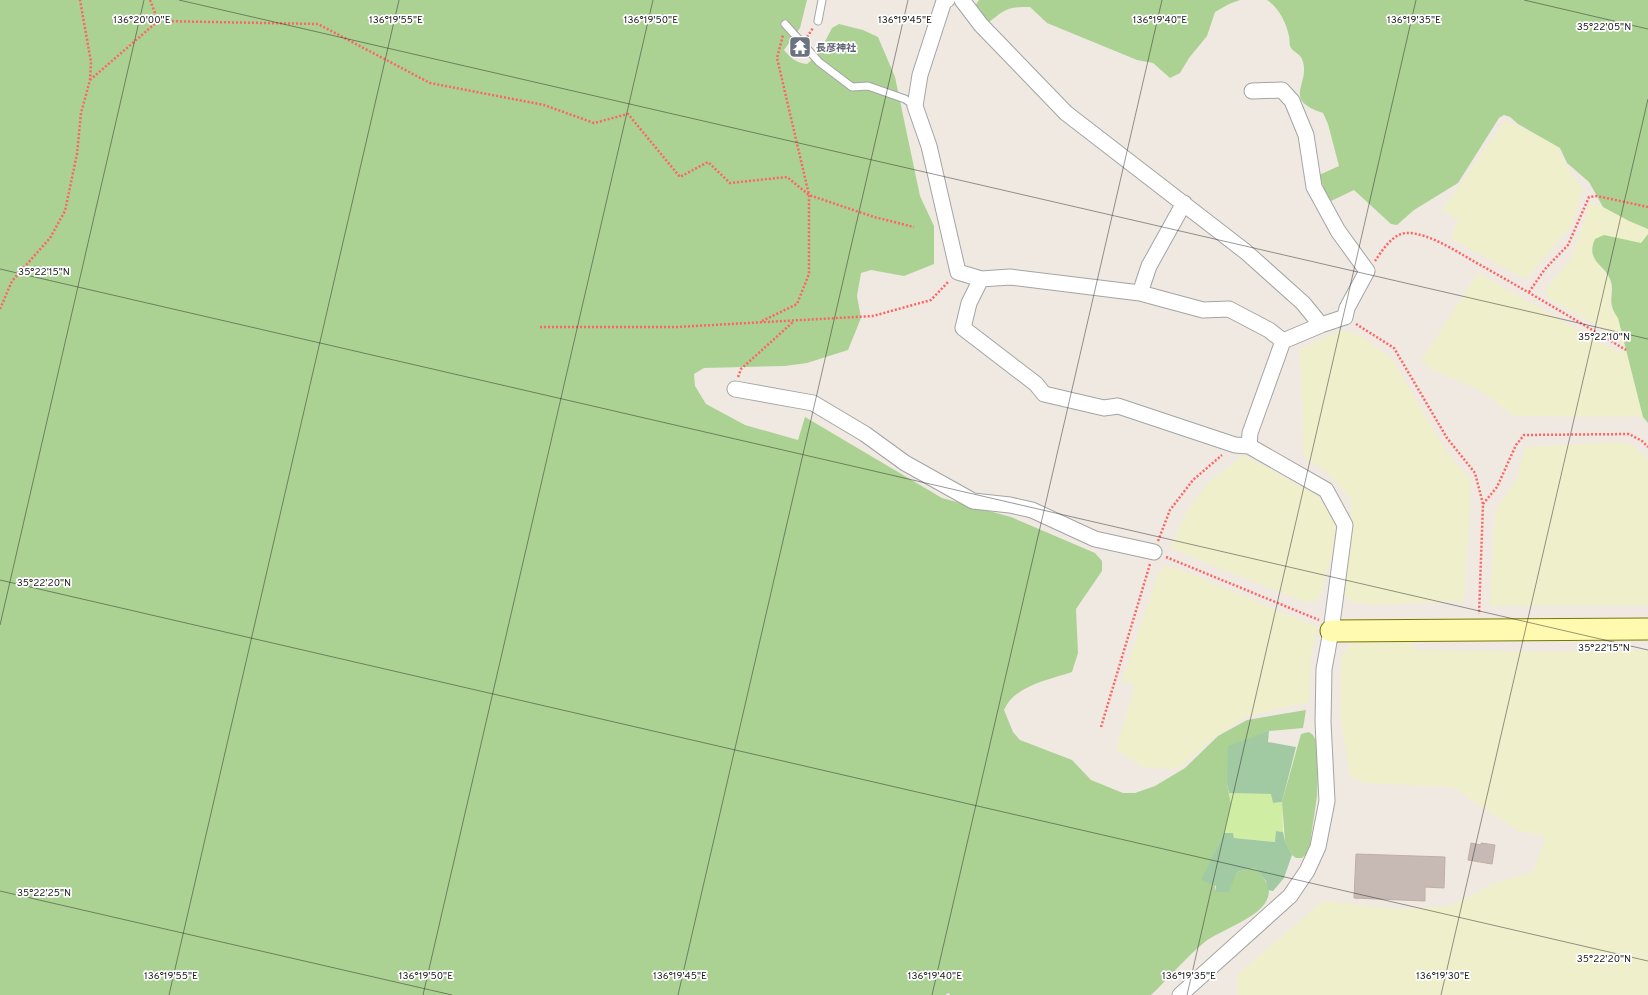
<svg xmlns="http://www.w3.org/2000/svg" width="1648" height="995" font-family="Overpass,'Noto Sans JP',sans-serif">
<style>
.farmland{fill:#f0efcb}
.grass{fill:#d0eea3}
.forest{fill:#acd293}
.cemetery{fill:#a1caa3}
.building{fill:#c7bab5;stroke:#c2ada3}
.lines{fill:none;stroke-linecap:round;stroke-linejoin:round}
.lane-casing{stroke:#a4a4a4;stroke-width:9}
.street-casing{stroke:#a4a4a4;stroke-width:17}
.secondary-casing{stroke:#787800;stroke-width:23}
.path{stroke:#ff6364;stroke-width:2.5;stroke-dasharray:2 2;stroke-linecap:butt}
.lane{stroke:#fff;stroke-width:7}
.street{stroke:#fff;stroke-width:15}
.secondary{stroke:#fffab0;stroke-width:21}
.ticks{fill:none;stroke:#1d1d1d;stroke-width:1;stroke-opacity:0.45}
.labels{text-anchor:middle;stroke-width:3.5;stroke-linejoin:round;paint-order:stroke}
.worship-label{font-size:10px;font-weight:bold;fill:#5b616d;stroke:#fff;text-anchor:start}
.ticks-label{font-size:10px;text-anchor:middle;fill:#1d1d1d;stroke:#fff;stroke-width:3.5;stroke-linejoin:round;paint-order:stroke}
</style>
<rect width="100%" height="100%" fill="#efe9e2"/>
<path class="farmland" d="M 1505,120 L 1555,144 L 1570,172 L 1583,189 L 1572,225 L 1526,279 L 1451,239 L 1458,219 L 1442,211 Z
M 1590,203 L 1603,207 L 1629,221 L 1648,229 L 1648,234 L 1641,243 L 1604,235 L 1595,260 L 1610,279 L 1611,308 L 1618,317 L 1626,350 L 1643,417 L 1514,416 L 1478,389 L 1432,370 L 1421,361 L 1478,273 L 1616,351 L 1626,350 L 1618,337 L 1548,298 L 1546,289 L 1572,257 Z
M 1342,330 L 1361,336 L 1392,359 L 1448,454 L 1470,479 L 1471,492 L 1464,601 L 1374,605 L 1350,601 L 1339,590 L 1351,545 L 1351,499 L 1328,473 L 1304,457 L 1300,349 Z
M 1617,442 L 1632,445 L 1648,459 L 1648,606 L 1490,606 L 1495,511 L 1517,478 L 1525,447 Z
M 1244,455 L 1317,495 L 1332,514 L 1335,529 L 1332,555 L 1319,599 L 1307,603 L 1170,548 L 1186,513 L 1209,482 Z
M 1164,566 L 1179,569 L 1317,627 L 1311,658 L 1309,702 L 1244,717 L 1208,742 L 1178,769 L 1145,768 L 1116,750 L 1135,685 L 1122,681 L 1157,577 Z
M 1410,638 L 1416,650 L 1551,652 L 1648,650 L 1648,995 L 1237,995 L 1238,974 L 1323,901 L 1396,909 L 1451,906 L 1495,883 L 1533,872 L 1544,842 L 1545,836 L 1518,831 L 1452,787 L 1363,783 L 1350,775 L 1341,721 L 1341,656 L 1354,640 Z"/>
<path class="grass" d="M 1229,793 L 1272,794 L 1273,803 L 1282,802 L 1283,832 L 1276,831 L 1276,842 L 1234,838 L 1233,833 L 1224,833 L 1231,804 Z"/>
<path class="forest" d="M 0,0 L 807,0 L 800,28 L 784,50 C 791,58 796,63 807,64 L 819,53 L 832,28 L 839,24 L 863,30 L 878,37 L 895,77 L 920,196 L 934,226 L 934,264 L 904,276 L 871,270 L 861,273 L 857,296 L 861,318 L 848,350 L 807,363 L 785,366 L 704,368 L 694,374 L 695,386 L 706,404 L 745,425 L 798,440 L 805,417 L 942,498 L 1011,517 L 1095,553 L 1102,561 L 1102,571 L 1076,609 L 1078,653 L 1072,672 C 1048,680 1014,686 1004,710 L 1013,732 L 1020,740 L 1072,760 L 1091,780 L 1123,793 L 1135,793 L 1155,786 L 1185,768 L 1218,736 L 1247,720 L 1306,710 L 1303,728 L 1269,731 L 1227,784 L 1231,804 L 1224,833 L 1214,854 L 1215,892 L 1237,872 L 1255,868 C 1262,876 1272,886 1268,897 C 1262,917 1223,929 1206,941 C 1188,955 1168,979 1151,995 L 950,995 L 949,993 L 945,995 L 0,995 Z
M 979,0 L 1240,0 L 1229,4 L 1215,12 L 1207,36 L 1189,58 L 1180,73 L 1170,78 L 1153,63 L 1137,60 L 1047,23 L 1030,7 C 1007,7 1006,9 988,23 L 972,10 Z
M 1267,0 L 1648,0 L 1648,229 L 1629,221 L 1603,207 L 1589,182 L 1567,163 L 1560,148 L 1518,124 L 1510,117 L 1504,115 L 1499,118 L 1458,183 L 1414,210 L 1397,225 L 1391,224 L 1354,190 L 1329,202 L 1319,175 L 1339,166 L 1328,124 L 1323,113 C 1280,99 1312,84 1302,59 C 1300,54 1294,52 1291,48 C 1289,45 1290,40 1289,36 C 1286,22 1279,8 1267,0 Z
M 1648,234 L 1648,423 L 1643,417 L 1618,318 C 1605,300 1616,294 1610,279 C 1605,265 1585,261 1595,239 L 1604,235 L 1641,243 Z
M 1309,732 L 1313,735 L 1319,746 L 1317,796 L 1309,851 L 1302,858 L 1296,858 L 1292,855 L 1285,841 L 1282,802 L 1301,734 Z"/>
<path class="cemetery" d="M 1269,731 L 1268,742 L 1296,747 L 1282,802 L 1273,803 L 1271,794 L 1229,793 L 1227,784 L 1228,746 Z
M 1276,831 L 1283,832 L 1285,841 L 1292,855 L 1284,878 L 1273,891 L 1268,890 L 1266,881 L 1255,868 L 1237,872 L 1229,892 L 1215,892 L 1216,886 L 1201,880 L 1224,833 L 1233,833 L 1234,838 L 1275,842 Z"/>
<path class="building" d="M 1471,843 L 1481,845 L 1481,843 L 1495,845 L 1492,864 L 1468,860 Z
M 1356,854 L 1445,857 L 1444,888 L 1425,887 L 1425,901 L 1354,898 Z"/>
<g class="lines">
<g class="lane-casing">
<path id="lane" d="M 818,21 L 822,0
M 785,24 L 819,62 L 852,87 L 868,86 L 905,99 L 915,106"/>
</g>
<g class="street-casing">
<path id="street" d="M 947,0 L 944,1 L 920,75 L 915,106 L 929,146 L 958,272 L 981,279 L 1010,277 L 1140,293 L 1203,310 L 1229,309 L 1269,330 L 1283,341
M 962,0 L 981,25 L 1066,113 L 1246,252 L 1303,303 L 1321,325
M 981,279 L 969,303 L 963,328 L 1036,384 L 1044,394 L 1104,408 L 1118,406 L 1235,445 L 1249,446 L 1326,490 L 1345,525 L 1331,631 L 1324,669 L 1323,722 L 1327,801 L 1318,847 L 1307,871 L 1290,896 L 1180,995
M 1140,293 L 1149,266 L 1184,203
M 735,389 L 813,403 L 865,434 L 905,463 L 973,501 L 1010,505 L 1032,510 L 1095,539 L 1154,552
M 1249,446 L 1250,433 L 1283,341 L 1321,325 L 1345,317 L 1347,308 L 1367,271 L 1338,231 L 1314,187 L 1306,135 L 1292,101 L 1282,90 L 1252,91"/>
</g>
<g class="secondary-casing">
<path id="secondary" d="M 1331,631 L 1648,629"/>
</g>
<path class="path" d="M 150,0 L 158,21
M 807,37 L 813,28
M 90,80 L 158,21 L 318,24 L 430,83 L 544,105 L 594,123 L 628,114 L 680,177 L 708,162 L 730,183 L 787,177 L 809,195 L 874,217 L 914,227
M 1375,261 C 1382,251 1392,234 1406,233 C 1430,232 1463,256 1484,267 C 1532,294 1579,322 1626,350
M 1529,292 L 1545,269 L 1568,245 L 1589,197 L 1597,196 L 1648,207
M 0,309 L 12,281 L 50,238 L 65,211 L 77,154 L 81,113 L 90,80 L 91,62 L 80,0
M 762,321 L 797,304 L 809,274 L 809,195 L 777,58 L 783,35
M 1356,324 L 1394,348 L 1447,438 L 1475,473 L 1483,504 L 1479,614
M 540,327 L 677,327 L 873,316 L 931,300 L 949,281
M 738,377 L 741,369 L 793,322
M 1483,504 L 1497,487 L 1516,445 L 1524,435 L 1629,434 L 1642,441 L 1648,447
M 1158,541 L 1170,510 L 1193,480 L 1222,455
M 1166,557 L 1319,620
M 1101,727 L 1150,564"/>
<use href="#lane" class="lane"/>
<use href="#street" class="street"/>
<use href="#secondary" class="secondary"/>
</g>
<path class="ticks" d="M 179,0 L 1648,339M 1524,0 L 1648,29M 0,269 L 1648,650M 0,580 L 1648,961M 0,625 L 144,0M 0,891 L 452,995M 169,995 L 399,0M 423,995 L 653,0M 678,995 L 908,0M 932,995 L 1162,0M 1187,995 L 1416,0M 1441,995 L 1648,99"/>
<defs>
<g id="temple-square" transform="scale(1.15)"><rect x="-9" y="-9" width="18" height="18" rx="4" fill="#6b7280" stroke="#fff"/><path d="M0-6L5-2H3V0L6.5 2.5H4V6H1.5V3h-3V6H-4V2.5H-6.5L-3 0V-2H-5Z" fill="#fff"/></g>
</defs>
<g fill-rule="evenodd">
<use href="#temple-square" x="800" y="47"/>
</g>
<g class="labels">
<g class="worship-label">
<text x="816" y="51">長彦神社</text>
</g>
</g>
<g class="ticks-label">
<text x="142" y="23">136°20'00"E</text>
<text x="396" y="23">136°19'55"E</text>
<text x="651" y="23">136°19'50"E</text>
<text x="905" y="23">136°19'45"E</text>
<text x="1160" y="23">136°19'40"E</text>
<text x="1414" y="23">136°19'35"E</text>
<text x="1604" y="30">35°22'05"N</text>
<text x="44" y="275">35°22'15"N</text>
<text x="1604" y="340">35°22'10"N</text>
<text x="44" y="586">35°22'20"N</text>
<text x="1604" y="651">35°22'15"N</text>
<text x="44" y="896">35°22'25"N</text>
<text x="1604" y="962">35°22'20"N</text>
<text x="171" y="979">136°19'55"E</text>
<text x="426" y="979">136°19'50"E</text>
<text x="680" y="979">136°19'45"E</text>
<text x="935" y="979">136°19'40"E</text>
<text x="1189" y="979">136°19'35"E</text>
<text x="1443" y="979">136°19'30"E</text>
</g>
</svg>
